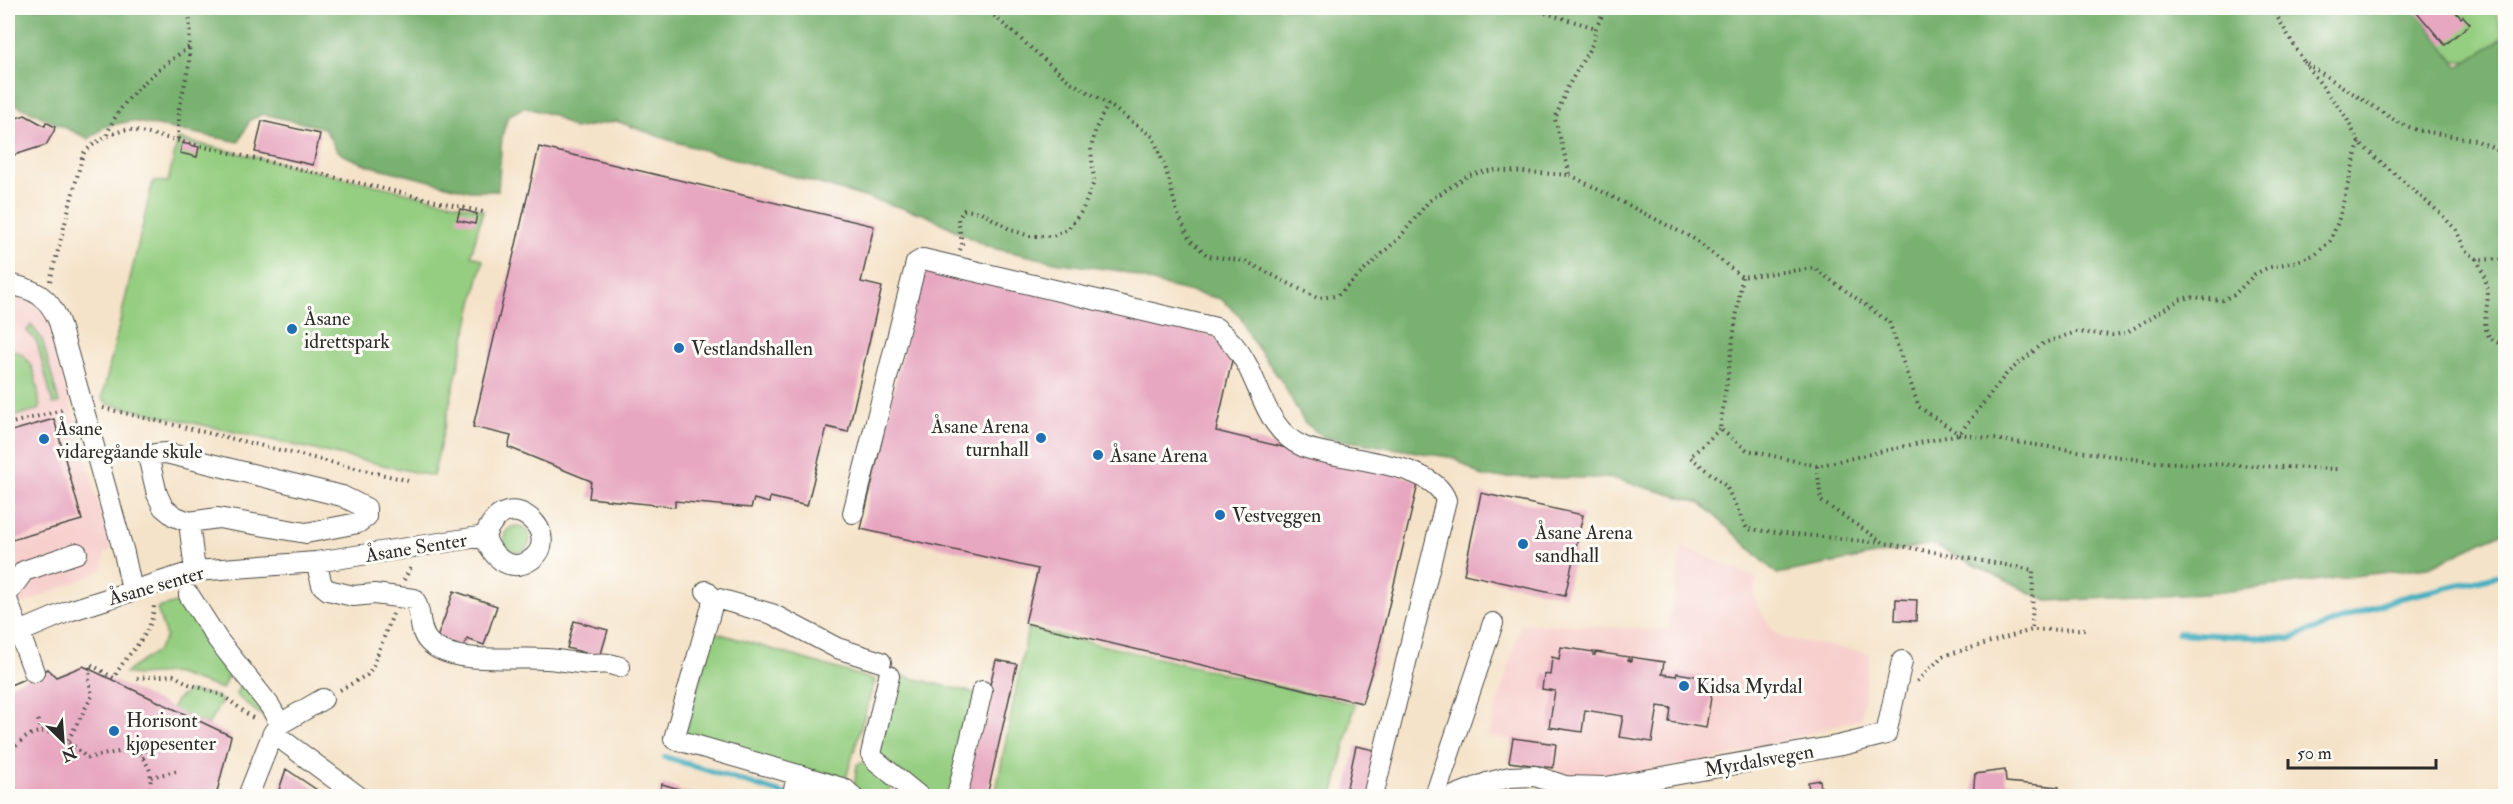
<svg xmlns="http://www.w3.org/2000/svg" width="2513" height="804" font-family="'IM FELL Double Pica',serif">
<style>
.built{fill:#f7d0ce}
.green{fill:#95ce81;stroke:#607c56;stroke-width:1.5}
.forest{fill:#78b16f;stroke:#526e4d;stroke-width:1.5}
.lines{fill:none;stroke-linecap:round;stroke-linejoin:round}
.stream{stroke:#42afc0;stroke-width:6}
.building{fill:#e7a7c0}
.minor-casing{stroke:#494743;stroke-width:22}
.path{stroke:#494743;stroke-width:4;stroke-dasharray:1.5 4.5;stroke-linecap:butt}
.minor{stroke:#fff;stroke-width:20}
.poi-dot{fill:#1f6fb2;stroke:#fdfcf7;stroke-width:2}
.labels{text-anchor:middle;stroke-width:6;stroke-linejoin:round;paint-order:stroke}
.poi-label{font-size:20px;fill:#2b2b2b;stroke:#fdfcf7;text-anchor:start}
.street-label{font-size:20px;fill:#2b2b2b;stroke:#fdfcf7}
</style>
<rect width="100%" height="100%" fill="#fdfcf7"/>
<filter id="ink" filterUnits="userSpaceOnUse"><feTurbulence type="fractalNoise" baseFrequency=".0167" numOctaves="2"/><feDisplacementMap in="SourceGraphic" scale="12" xChannelSelector="R" yChannelSelector="G"/><feConvolveMatrix kernelMatrix="1 2 1 2 8 2 1 2 1" color-interpolation-filters="sRGB"/></filter>
<filter id="wash" filterUnits="userSpaceOnUse"><feTurbulence type="fractalNoise" baseFrequency=".008" numOctaves="4" result="noise"/><feDisplacementMap in="SourceGraphic" scale="24" xChannelSelector="R" yChannelSelector="G"/><feGaussianBlur stdDeviation="1.35" result="paint"/><feColorMatrix in="noise" values="0 0 0 0 0 0 0 0 0 0 0 0 0 0 0 0 0 1.4 0 .05"/><feComposite in="paint" operator="in"/></filter>
<g filter="url(#wash)">
<rect width="100%" height="100%" fill="#f5e3c9"/>
<path class="built" d="M 8,296 L 31,302 L 46,317 L 111,550 L 104,553 L 104,566 L 97,573 L 8,610 Z
M 1682,546 L 1756,578 L 1754,594 L 1757,606 L 1770,626 L 1783,638 L 1870,653 L 1861,718 L 1724,757 L 1601,778 L 1573,780 L 1552,767 L 1555,745 L 1488,737 L 1521,623 L 1668,630 Z"/>
<path class="green" d="M 2378,8 L 2494,8 L 2503,33 L 2489,59 L 2414,65 Z
M 178,139 L 483,210 L 471,255 L 483,260 L 433,476 L 108,404 L 102,398 L 153,181 L 168,182 Z
M 31,325 L 42,339 L 59,403 L 53,404 L 37,342 L 27,331 Z
M 8,350 C 35,350 38,388 40,409 L 8,418 Z
M504 539a13 13 0 1 1 26 0a13 13 0 1 1-26 0Z
M 184,601 L 231,668 L 222,689 L 174,673 L 137,675 L 125,673 L 157,651 L 166,637 L 157,608 Z
M 1028,628 L 1355,704 L 1333,796 L 995,796 Z
M 714,632 L 875,680 L 844,785 L 683,737 Z
M 898,675 L 975,693 L 952,796 L 925,796 L 877,755 Z
M 241,681 L 265,711 L 268,721 L 236,695 Z
M 189,691 L 216,696 L 222,701 L 208,725 L 172,709 L 176,700 Z
M 866,762 L 890,780 L 889,796 L 873,796 L 854,789 L 857,764 Z"/>
<path class="forest" d="M 8,8 L 2416,8 L 2458,67 L 2505,37 L 2505,531 L 2429,567 L 2205,594 L 2047,601 L 1932,544 L 1777,574 L 1701,503 L 1611,478 L 1483,477 L 1454,458 L 1323,437 L 1304,422 L 1282,382 L 1252,340 L 1240,316 L 1221,299 L 1162,285 L 1121,271 L 1060,263 L 988,247 L 926,215 L 669,140 L 616,121 L 574,129 L 553,115 L 524,107 L 508,116 L 502,136 L 498,191 L 470,191 L 367,165 L 343,155 L 336,149 L 324,128 L 263,114 L 250,120 L 239,142 L 132,121 L 106,126 L 89,139 L 8,101 Z"/>
<g class="lines">
<path class="stream" d="M 2178,633 L 2289,639 L 2396,599 L 2506,574
M 665,757 L 790,796"/>
</g>
<g id="blocks">
<path class="building" d="M 2421,8 L 2456,8 L 2454,10 L 2461,18 L 2463,16 L 2470,24 L 2445,45 L 2416,11 Z
M 25,115 L 45,126 L 46,122 L 55,127 L 54,131 L 46,145 L 8,157 L 8,121 Z
M 262,121 L 320,134 L 313,165 L 255,152 Z
M 182,143 L 199,147 L 197,157 L 180,153 Z
M 539,147 L 874,226 L 861,282 L 882,287 L 848,432 L 827,427 L 807,506 L 770,497 L 769,503 L 754,499 L 751,508 L 675,501 L 675,507 L 589,498 L 591,481 L 508,447 L 511,436 L 473,427 Z
M 460,209 L 477,214 L 475,224 L 457,220 Z
M 923,265 L 1214,336 L 1233,356 L 1216,431 L 1419,480 L 1378,651 L 1362,703 L 1025,623 L 1038,569 L 861,529 Z
M 54,419 L 82,520 L 8,541 L 8,432 Z
M 1481,493 L 1583,515 L 1565,596 L 1464,574 Z
M 454,591 L 497,606 L 484,645 L 467,639 L 464,647 L 437,638 Z
M 1896,599 L 1917,600 L 1916,621 L 1895,620 Z
M 574,621 L 608,630 L 600,657 L 567,648 Z
M 1561,647 L 1594,652 L 1593,655 L 1595,655 L 1596,652 L 1629,657 L 1628,660 L 1631,661 L 1631,657 L 1664,662 L 1662,674 L 1676,676 L 1677,673 L 1714,679 L 1706,728 L 1669,722 L 1671,708 L 1658,706 L 1652,742 L 1619,737 L 1623,716 L 1585,710 L 1582,732 L 1549,727 L 1555,691 L 1542,689 L 1544,674 L 1550,675 L 1552,657 L 1559,659 Z
M 996,660 L 1017,664 L 987,796 L 963,796 Z
M 83,666 L 231,736 L 216,796 L 8,796 L 8,686 L 48,669 L 56,677 Z
M 1513,738 L 1556,744 L 1553,768 L 1509,762 Z
M 1356,746 L 1379,751 L 1368,796 L 1345,796 Z
M 286,769 L 326,796 L 277,796 Z
M 2005,770 L 2006,782 L 2059,787 L 2058,796 L 1973,796 L 1975,774 Z
M 1820,780 L 1821,790 L 1809,792 L 1808,782 Z
M 662,784 L 679,789 L 678,791 L 701,796 L 658,796 Z
M 2110,793 L 2110,796 L 2091,796 L 2091,794 Z"/>
</g>
</g>
<g filter="url(#ink)">
<use href="#blocks" fill-opacity="0" stroke="#494743" stroke-width="1.5"/>
<g class="lines">
<g class="minor-casing">
<path id="minor" d="M 8,284 C 34,289 49,296 59,322 L 124,553 L 132,590
M 166,453 L 342,496 L 366,508 L 366,517 L 358,523 L 306,533 L 218,518 L 189,522 L 174,516 L 163,507 L 157,494 L 149,460 L 155,454 Z
M 853,513 L 916,263 L 923,259 L 1216,328 C 1229,338 1238,348 1246,363 C 1262,392 1269,433 1304,447 C 1339,461 1432,460 1446,500 L 1373,796
M 189,522 L 195,571
M 316,562 L 322,585 L 328,590 L 353,596 L 374,594 L 414,599 C 423,612 417,630 429,642 C 453,666 514,656 547,659 C 562,660 578,664 593,664 C 603,663 609,663 620,667
M 706,591 L 712,597 L 772,614 L 837,648 L 881,662
M 8,593 L 24,571 L 77,553
M 189,595 L 218,640 L 270,706 L 280,724
M 712,597 L 712,606 L 674,739 L 816,780 L 845,789 L 852,796
M 8,602 L 34,672
M 8,637 L 69,611 L 195,571 L 316,562 L 485,536 C 490,554 508,574 529,561 C 568,538 507,478 485,536
M 889,676 L 871,754 L 875,760 L 919,796
M 273,733 L 280,724 L 323,699
M 248,796 L 273,733 L 358,796
M 792,796 L 798,775
M 957,796 L 982,691
M 1437,796 L 1436,793 L 1493,623
M 1454,796 L 1487,783 L 1510,777 L 1535,776 L 1565,786 L 1606,787 L 1842,745 L 1886,734 L 1902,661"/>
</g>
<path class="path" d="M 985,8 L 1069,81 L 1108,104 L 1153,137 L 1166,170 L 1177,212 L 1190,240 L 1208,256 L 1245,261 L 1317,298 L 1337,296 L 1400,237 L 1429,201 L 1469,175 L 1493,170 L 1570,175 L 1555,119 L 1567,88 L 1593,43 L 1596,28 L 1606,8
M 1528,8 L 1596,28
M 2272,8 L 2304,62 L 2399,123 L 2417,130 L 2475,140 L 2494,148 L 2506,157
M 2304,62 L 2346,117 L 2359,143 L 2441,214 L 2456,230 L 2465,250 L 2477,259 L 2506,260
M 107,135 C 120,97 159,69 190,46
M 178,139 L 179,109 L 189,65 L 190,8
M 1570,175 L 1694,239 L 1742,277 L 1814,268 L 1889,322 L 1919,407 L 1959,434 L 2155,462 L 2337,469
M 960,250 L 962,244 L 958,219 L 964,210 L 981,212 L 1011,230 L 1030,236 L 1053,236 L 1068,229 L 1082,211 L 1094,182 L 1091,148 L 1096,128 L 1108,104
M 2477,259 C 2480,267 2485,277 2487,286 C 2492,309 2471,338 2506,345
M 1742,277 L 1720,429 L 1747,450 L 1817,466 L 1959,434 L 2007,373 L 2044,343 L 2076,332 L 2112,335 L 2126,333 L 2179,300 L 2190,297 L 2222,300 L 2234,295 L 2255,274 L 2267,268 L 2298,261 L 2316,254 L 2330,241 L 2338,222 L 2359,143
M 50,281 L 83,154 C 96,140 110,134 128,129 L 483,212
M 103,408 L 410,481
M 8,424 L 66,409
M 1720,429 L 1690,457 L 1726,486 L 1747,529 L 1881,543
M 1817,466 L 1821,501 L 1884,543 L 2033,570 L 2032,630
M 404,580 L 411,567
M 137,678 L 173,675 L 189,684 L 222,695 L 253,718
M 1917,681 L 1943,656 L 2032,630 L 2089,629
M 340,690 L 367,675 L 372,668 L 393,614
M 38,720 L 42,731
M 68,740 L 92,696 L 89,680 L 90,664 L 114,678 C 128,649 153,638 154,604
M 8,755 C 37,718 58,730 87,758 L 123,751 L 137,751 C 152,769 153,773 148,796
M 143,758 L 159,744
M 151,777 L 180,770"/>
<use href="#minor" class="minor"/>
</g>
</g>
<g class="poi-dot">
<circle cx="292" cy="329" r="6"/>
<circle cx="679" cy="348" r="6"/>
<circle cx="1041" cy="438" r="6"/>
<circle cx="44" cy="439" r="6"/>
<circle cx="1098" cy="455" r="6"/>
<circle cx="1220" cy="515" r="6"/>
<circle cx="1523" cy="544" r="6"/>
<circle cx="1684" cy="686" r="6"/>
<circle cx="114" cy="731" r="6"/>
</g>
<g class="labels">
<g class="poi-label">
<text x="304" y="325">Åsane<tspan x="304" dy="23">idrettspark</tspan></text>
<text x="691" y="355">Vestlandshallen</text>
<text x="1029" y="433" text-anchor="end">Åsane Arena<tspan x="1029" dy="23">turnhall</tspan></text>
<text x="56" y="435">Åsane<tspan x="56" dy="23">vidaregåande skule</tspan></text>
<text x="1110" y="462">Åsane Arena</text>
<text x="1232" y="522">Vestveggen</text>
<text x="1535" y="539">Åsane Arena<tspan x="1535" dy="23">sandhall</tspan></text>
<text x="1696" y="693">Kidsa Myrdal</text>
<text x="126" y="727">Horisont<tspan x="126" dy="23">kjøpesenter</tspan></text>
</g>
<g class="street-label">
<text transform="translate(416 547) rotate(-9)" y="7">Åsane Senter</text>
<text transform="translate(156 585) rotate(-16)" y="7">Åsane senter</text>
<text transform="translate(1759 760) rotate(-10)" y="7">Myrdalsvegen</text>
</g>
</g>
<rect width="2513" height="804" fill="none" stroke="#fdfcf7" stroke-width="30"/>
<g transform="translate(63 741) rotate(155)" stroke="#fdfcf7" stroke-width="4.5" paint-order="stroke">
<path d="M0-4.5L10 22L0 15L-10 22Z" fill="#2b2b2b"/>
<text y="-9" font-size="16" font-weight="bold" text-anchor="middle" fill="#2b2b2b">N</text>
</g>
<path d="M2288 759v9h148v-9" fill="none" stroke="#2b2b2b" stroke-width="3"/>
<text x="2297" y="759" font-size="18" fill="#2b2b2b" stroke="#fdfcf7" stroke-width="4.5" paint-order="stroke">50 m</text>
</svg>
